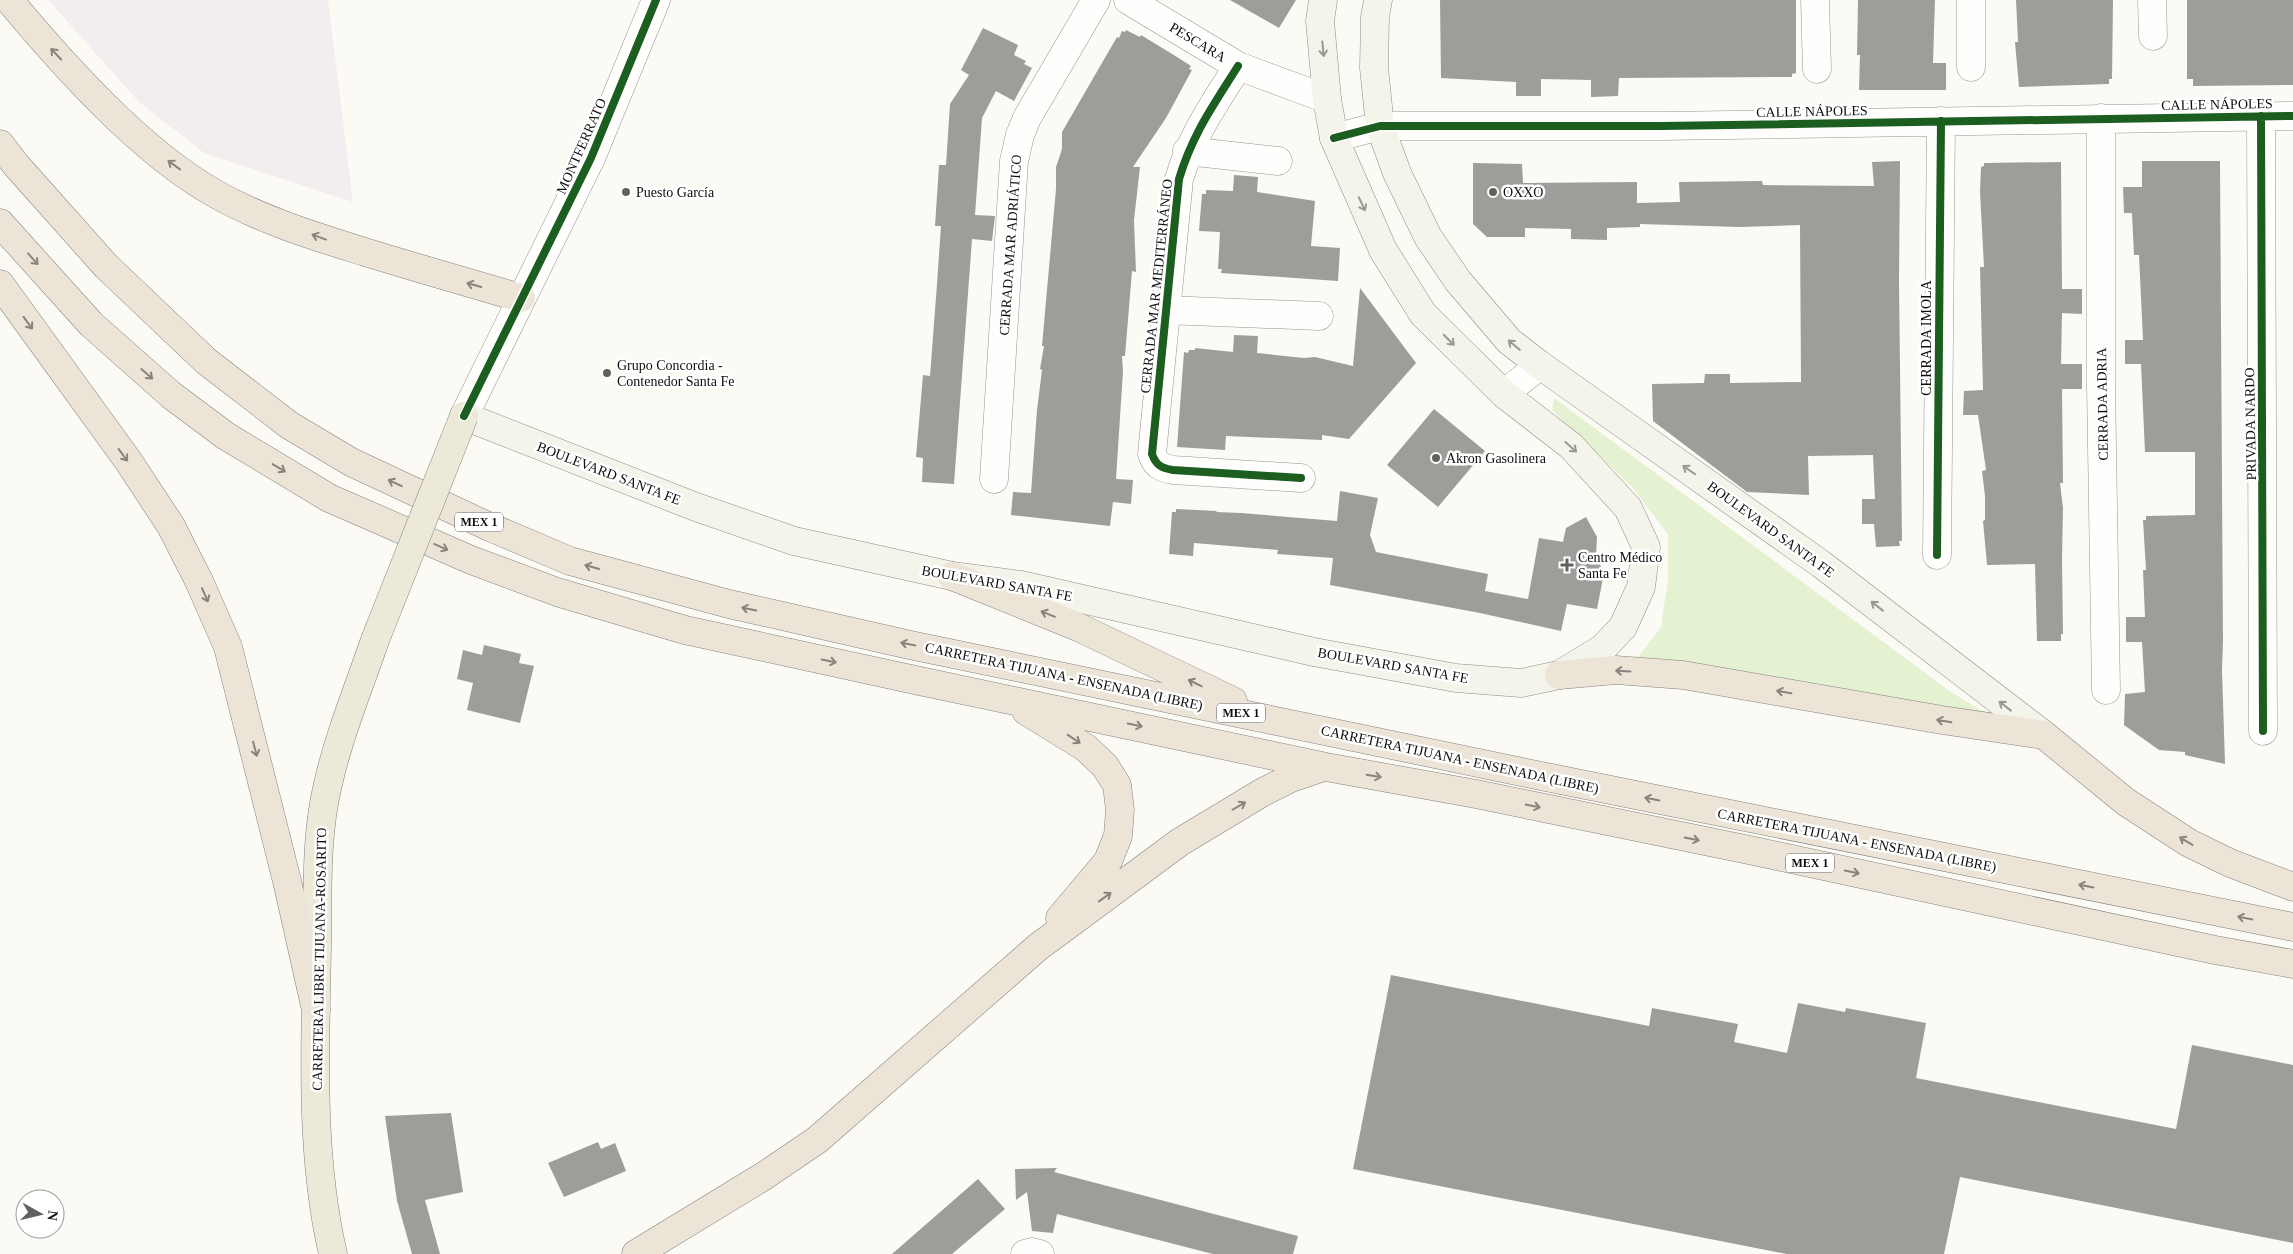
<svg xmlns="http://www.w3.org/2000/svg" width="2293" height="1254" font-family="Georgia,serif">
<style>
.industrial{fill:#f4edf0}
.green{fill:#e4f2d2}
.building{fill:#9f9d99}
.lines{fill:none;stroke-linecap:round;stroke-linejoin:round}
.minor-casing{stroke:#959492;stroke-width:29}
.tertiary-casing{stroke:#959492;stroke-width:29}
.secondary-casing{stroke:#8c8b88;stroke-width:29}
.primary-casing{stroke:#82827f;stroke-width:29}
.trunk-casing{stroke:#82827f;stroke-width:29}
.minor{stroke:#fffefd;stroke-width:28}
.tertiary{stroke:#fffefd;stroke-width:28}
.secondary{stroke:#f5f4ea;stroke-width:28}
.primary{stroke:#ede9d9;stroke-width:28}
.trunk{stroke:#ece4d7;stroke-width:28}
.primary-bridge-casing{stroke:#82827f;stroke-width:29;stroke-linecap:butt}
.primary-bridge{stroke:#ede9d9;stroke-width:28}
.cycleway-casing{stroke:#fff;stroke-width:11}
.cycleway{stroke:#1b5e20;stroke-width:8}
.oneway{stroke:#999892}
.oneway2{stroke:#88847d}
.poi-dot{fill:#61615e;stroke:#fff;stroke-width:2}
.labels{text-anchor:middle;stroke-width:5;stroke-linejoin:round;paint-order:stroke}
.shield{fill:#fff;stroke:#565656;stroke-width:1}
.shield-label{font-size:12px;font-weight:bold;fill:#0e0e0e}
.street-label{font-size:14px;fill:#0e0e0e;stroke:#fff}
.poi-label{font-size:14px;fill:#0e0e0e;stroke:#fff;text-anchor:start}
</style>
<rect width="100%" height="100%" fill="#fcfaf4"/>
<path class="industrial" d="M 48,0 L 328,0 L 353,202 L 204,153 L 139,102 Z"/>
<path class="green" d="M 1554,398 L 1951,692 L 1987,714 L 1638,657 L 1661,627 L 1668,580 L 1668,534 L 1632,487 L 1552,410 Z"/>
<path class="building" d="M 1230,0 L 1296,0 L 1279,28 Z
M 1440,0 L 1796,0 L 1796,73 L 1792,74 L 1792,77 L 1619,78 L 1618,96 L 1591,97 L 1591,80 L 1541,79 L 1541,96 L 1516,96 L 1516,82 L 1441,78 Z
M 1858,0 L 1935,0 L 1933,63 L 1946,63 L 1946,90 L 1859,90 L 1860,55 L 1857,55 Z
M 2016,0 L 2113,0 L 2112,79 L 2109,79 L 2109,84 L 2019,87 L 2015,42 L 2018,42 Z
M 2187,0 L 2293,0 L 2293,85 L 2193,86 L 2193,79 L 2187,79 Z
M 983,28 L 1018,45 L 1014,55 L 1026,61 L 1024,64 L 1032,68 L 1014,101 L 996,91 L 982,118 L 975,215 L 995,216 L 992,241 L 972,239 L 954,484 L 922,482 L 923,458 L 916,457 L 923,375 L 930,376 L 937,284 L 941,226 L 935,226 L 939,165 L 946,165 L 950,104 L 969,75 L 961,70 Z
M 1126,30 L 1140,37 L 1141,35 L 1177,57 L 1191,66 L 1189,69 L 1192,70 L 1166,118 L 1133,167 L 1140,167 L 1134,220 L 1136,272 L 1132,271 L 1125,356 L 1122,356 L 1123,371 L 1116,479 L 1133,480 L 1131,504 L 1113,502 L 1110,526 L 1011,515 L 1013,492 L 1031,493 L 1037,410 L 1042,370 L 1040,369 L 1044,346 L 1042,346 L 1056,189 L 1056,167 L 1062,149 L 1062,132 L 1117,37 L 1119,38 L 1122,31 L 1125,32 Z
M 1900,161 L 1899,281 L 1902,541 L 1899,541 L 1900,546 L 1876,547 L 1874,524 L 1862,524 L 1862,499 L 1875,499 L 1873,455 L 1808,456 L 1809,495 L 1747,492 L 1653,421 L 1652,384 L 1704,383 L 1705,374 L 1730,374 L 1730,383 L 1801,382 L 1800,225 L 1739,227 L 1640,224 L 1640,227 L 1607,228 L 1607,240 L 1571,239 L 1571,229 L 1525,228 L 1525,237 L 1487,237 L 1473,224 L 1473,163 L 1522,164 L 1523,183 L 1637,182 L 1637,203 L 1680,202 L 1679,182 L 1762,181 L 1763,185 L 1874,186 L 1872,162 Z
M 2142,161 L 2220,161 L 2223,642 L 2222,670 L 2225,764 L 2185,755 L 2185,752 L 2159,750 L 2124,725 L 2125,694 L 2145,692 L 2142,642 L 2126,642 L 2126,617 L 2145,617 L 2143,570 L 2146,570 L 2143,520 L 2146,520 L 2146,516 L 2195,515 L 2195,452 L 2145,452 L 2141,364 L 2125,364 L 2125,340 L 2143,340 L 2139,255 L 2134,255 L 2132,213 L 2124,213 L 2123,187 L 2142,187 Z
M 2061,162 L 2062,289 L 2082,289 L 2082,314 L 2062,313 L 2061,364 L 2082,364 L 2082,389 L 2062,389 L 2063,483 L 2060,483 L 2063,508 L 2062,559 L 2063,634 L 2061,634 L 2061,641 L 2037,641 L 2035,564 L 1987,565 L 1983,521 L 1985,520 L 1985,496 L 1982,471 L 1986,470 L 1978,415 L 1963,415 L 1964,391 L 1983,390 L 1980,267 L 1984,267 L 1980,192 L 1981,167 L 1984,166 L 1984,163 Z
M 1234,175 L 1258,177 L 1257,192 L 1315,201 L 1311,246 L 1340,248 L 1338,281 L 1221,273 L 1222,269 L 1218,269 L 1220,232 L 1199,231 L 1202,194 L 1206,194 L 1206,190 L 1233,191 Z
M 1360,288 L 1416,363 L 1349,439 L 1322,435 L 1322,440 L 1226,436 L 1225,450 L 1177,447 L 1184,352 L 1188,353 L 1189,350 L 1195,350 L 1195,348 L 1233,352 L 1234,335 L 1258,336 L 1257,353 L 1304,358 L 1315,357 L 1353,366 Z
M 1434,409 L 1485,451 L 1438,507 L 1387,465 Z
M 1340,491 L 1378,498 L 1370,535 L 1376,552 L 1488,574 L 1485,591 L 1528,599 L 1539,538 L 1563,542 L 1566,528 L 1586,517 L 1597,537 L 1596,556 L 1604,573 L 1597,609 L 1567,604 L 1561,631 L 1480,613 L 1330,585 L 1333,558 L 1277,554 L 1278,550 L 1194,543 L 1193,556 L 1169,554 L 1172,512 L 1176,512 L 1176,509 L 1217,511 L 1216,512 L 1241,513 L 1337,521 Z
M 484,645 L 521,654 L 519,663 L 534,666 L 520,723 L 467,710 L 473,683 L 457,679 L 463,650 L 482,655 Z
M 1391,975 L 1649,1026 L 1652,1008 L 1738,1024 L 1734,1042 L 1787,1053 L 1798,1003 L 1845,1012 L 1846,1008 L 1926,1023 L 1916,1078 L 2176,1129 L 2192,1045 L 2293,1065 L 2293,1243 L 1960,1177 L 1944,1254 L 1787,1254 L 1353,1169 Z
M 451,1113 L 463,1192 L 425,1200 L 440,1254 L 412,1254 L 397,1201 L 385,1116 Z
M 598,1142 L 601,1149 L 615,1143 L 626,1171 L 564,1197 L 548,1163 Z
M 1057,1168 L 1054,1172 L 1298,1236 L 1293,1254 L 1213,1254 L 1057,1214 L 1053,1233 L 1032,1231 L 1027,1192 L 1016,1200 L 1015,1169 Z
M 978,1179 L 1005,1209 L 952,1254 L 892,1254 Z"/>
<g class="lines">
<g class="minor-casing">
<path id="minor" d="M 1128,0 L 1238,66 L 1327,99
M 1815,0 L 1817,69
M 1971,0 L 1971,67
M 2152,0 L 2153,36
M 1238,66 C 1213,106 1193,133 1179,179 L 1152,454 C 1156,465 1161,468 1173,470 L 1301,478
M 2261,116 L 2263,731
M 2101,118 L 2101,385 L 2106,690
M 1334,138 L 1380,126 L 1662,126 L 2293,116
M 1187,151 L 1278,161
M 1165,310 L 1319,316
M 1504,394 L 1540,365
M 994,479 L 1014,161 L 1020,135 L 1027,118 L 1096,0
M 1937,555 L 1941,121
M 1025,1254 L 1032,1252 L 1040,1254"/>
</g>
<g class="tertiary-casing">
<path id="tertiary" d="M 464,416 L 591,158 L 656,0"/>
</g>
<g class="secondary-casing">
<path id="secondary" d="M 1378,0 L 1375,17 L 1374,68 L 1380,126 L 1397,173 L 1428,237 L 1458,281 L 1509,341 L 1540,365 L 1821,564 L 2044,735
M 464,416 L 696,507 L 794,541 L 952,576 L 1021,585 L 1314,652 L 1456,678 L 1521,683 L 1559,675 L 1603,648 L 1623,627 L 1641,587 L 1646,547 L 1628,508 L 1571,446 L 1504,394 L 1423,314 L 1383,250 L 1334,138 L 1327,99 L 1320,21 L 1323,0"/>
</g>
<g class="primary-casing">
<path id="primary" d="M 333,1254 C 310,1155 315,1050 317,949 C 318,895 315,837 328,784 C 339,735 359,687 375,640"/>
</g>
<g class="trunk-casing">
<path id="trunk" d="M 9,0 C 64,66 140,151 214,193 C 261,220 314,236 365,252 C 417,268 469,283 521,298
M 0,144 L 16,165 L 106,266 L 206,361 L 289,425 L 351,462 L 492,528 L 570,561 L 729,604 L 910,645 L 1546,777 L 2293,927
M 0,223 L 91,324 L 171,395 L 226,436 L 329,498 L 471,560 L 557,592 L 685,630 L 915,680 L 1326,767 L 1476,794 L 1754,851 L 2215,950 L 2293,964
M 0,284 L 129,462 L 171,526 L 199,581 L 228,647 L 287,881 L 316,1010
M 952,576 L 1078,627 L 1233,701
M 1559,675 L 1616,670 L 1683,675 L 1942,720 L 2044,735 L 2126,802 L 2189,843 L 2230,863 L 2293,887
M 1026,711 L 1086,748 L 1105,766 L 1117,785 L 1120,810 L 1118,836 L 1108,861 L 1060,918
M 636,1254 L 764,1176 L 817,1140 L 1038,947 L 1180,842 L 1263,792 L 1291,778 L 1324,767"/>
</g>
<use href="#minor" class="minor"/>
<use href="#tertiary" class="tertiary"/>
<use href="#secondary" class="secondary"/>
<use href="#primary" class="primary"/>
<use href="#trunk" class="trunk"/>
<g class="primary-bridge-casing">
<path id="primary-bridge" d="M 375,640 L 464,416"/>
</g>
<use href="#primary-bridge" class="primary-bridge"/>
<g class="cycleway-casing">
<path id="cycleway" d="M 1238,66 C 1213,106 1193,133 1179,179 L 1152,454 C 1156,465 1161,468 1173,470 L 1301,478
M 2261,116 L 2263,731
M 1334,138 L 1380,126 L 1662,126 L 2293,116
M 464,416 L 591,158 L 656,0
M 1937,555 L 1941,121"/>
</g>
<use href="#cycleway" class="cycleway"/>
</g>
<defs><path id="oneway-shaft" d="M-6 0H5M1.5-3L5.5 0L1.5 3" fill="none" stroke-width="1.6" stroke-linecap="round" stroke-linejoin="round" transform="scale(1.25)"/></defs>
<g class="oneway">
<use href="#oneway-shaft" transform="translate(1323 49) rotate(85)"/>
<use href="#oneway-shaft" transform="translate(1362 204) rotate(65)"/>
<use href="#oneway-shaft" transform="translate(1449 340) rotate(45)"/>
<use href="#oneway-shaft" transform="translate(1514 345) rotate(-140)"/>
<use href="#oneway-shaft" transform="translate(1571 447) rotate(42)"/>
<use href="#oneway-shaft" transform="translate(1689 470) rotate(-145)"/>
<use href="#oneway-shaft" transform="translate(1877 606) rotate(-142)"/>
<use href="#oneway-shaft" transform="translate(2005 706) rotate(-142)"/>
</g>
<g class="oneway2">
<use href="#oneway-shaft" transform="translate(56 54) rotate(-133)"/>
<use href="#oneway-shaft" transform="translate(174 165) rotate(-144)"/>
<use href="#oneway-shaft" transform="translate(319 237) rotate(-160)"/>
<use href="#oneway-shaft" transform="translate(33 259) rotate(48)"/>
<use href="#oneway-shaft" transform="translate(474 285) rotate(-164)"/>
<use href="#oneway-shaft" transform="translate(28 323) rotate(54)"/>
<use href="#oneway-shaft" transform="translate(147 374) rotate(41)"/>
<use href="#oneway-shaft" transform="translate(123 455) rotate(54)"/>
<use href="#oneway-shaft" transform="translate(279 468) rotate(31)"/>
<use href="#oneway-shaft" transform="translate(395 483) rotate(-155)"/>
<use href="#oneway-shaft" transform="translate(441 547) rotate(24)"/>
<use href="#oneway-shaft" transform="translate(592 567) rotate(-164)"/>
<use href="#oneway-shaft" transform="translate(205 595) rotate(66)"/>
<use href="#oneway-shaft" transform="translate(749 609) rotate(-168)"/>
<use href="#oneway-shaft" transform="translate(1048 614) rotate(-158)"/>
<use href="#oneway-shaft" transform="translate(908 644) rotate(-168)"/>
<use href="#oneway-shaft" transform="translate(829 661) rotate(12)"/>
<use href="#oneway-shaft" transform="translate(1623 671) rotate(-177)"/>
<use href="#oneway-shaft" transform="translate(1195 683) rotate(-154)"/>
<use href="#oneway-shaft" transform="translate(1784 692) rotate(-170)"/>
<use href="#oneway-shaft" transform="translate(1944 721) rotate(-170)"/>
<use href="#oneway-shaft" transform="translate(1135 725) rotate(12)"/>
<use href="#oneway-shaft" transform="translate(1074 739) rotate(34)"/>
<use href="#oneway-shaft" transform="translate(255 749) rotate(75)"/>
<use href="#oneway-shaft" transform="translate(1374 776) rotate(10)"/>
<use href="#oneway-shaft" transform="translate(1652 799) rotate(-169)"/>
<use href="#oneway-shaft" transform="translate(1239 806) rotate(-30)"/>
<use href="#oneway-shaft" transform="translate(1533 806) rotate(12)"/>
<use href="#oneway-shaft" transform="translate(1692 839) rotate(12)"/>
<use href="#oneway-shaft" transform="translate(2186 841) rotate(-149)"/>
<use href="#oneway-shaft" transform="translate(1852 872) rotate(12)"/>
<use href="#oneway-shaft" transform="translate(2086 886) rotate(-169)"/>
<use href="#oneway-shaft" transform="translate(1105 897) rotate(-36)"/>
<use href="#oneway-shaft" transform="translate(2245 918) rotate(-169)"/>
</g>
<g class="poi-dot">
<circle cx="626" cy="192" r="5"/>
<circle cx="1493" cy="192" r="5"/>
<circle cx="607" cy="373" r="5"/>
<circle cx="1436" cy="458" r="5"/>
<path d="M1564.5 557.5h5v5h5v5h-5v5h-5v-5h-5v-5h5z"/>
</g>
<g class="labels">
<g class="shield">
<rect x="455" y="512.5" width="48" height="19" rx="4"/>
<rect x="1217" y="703.5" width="48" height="19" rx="4"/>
<rect x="1786" y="853.5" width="48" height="19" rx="4"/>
</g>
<g class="shield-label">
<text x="479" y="526">MEX 1</text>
<text x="1241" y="717">MEX 1</text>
<text x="1810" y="867">MEX 1</text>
</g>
<g class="street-label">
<text transform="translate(1198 42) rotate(31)" y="5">PESCARA</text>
<text transform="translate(2217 104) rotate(-1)" y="5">CALLE NÁPOLES</text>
<text transform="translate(1812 111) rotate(-1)" y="5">CALLE NÁPOLES</text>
<text transform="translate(581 146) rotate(-66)" y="5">MONTFERRATO</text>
<text transform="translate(1010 245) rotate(-86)" y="5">CERRADA MAR ADRIÁTICO</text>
<text transform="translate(1156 286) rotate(-84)" y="5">CERRADA MAR MEDITERRÁNEO</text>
<text transform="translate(1926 338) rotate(-90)" y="5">CERRADA IMOLA</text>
<text transform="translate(2102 404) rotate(-91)" y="5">CERRADA ADRIA</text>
<text transform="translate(2250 424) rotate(-91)" y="5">PRIVADA NARDO</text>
<text transform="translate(609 473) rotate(21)" y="5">BOULEVARD SANTA FE</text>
<text transform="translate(1771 529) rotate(36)" y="5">BOULEVARD SANTA FE</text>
<text transform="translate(997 583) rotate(10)" y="5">BOULEVARD SANTA FE</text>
<text transform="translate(1393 665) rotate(10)" y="5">BOULEVARD SANTA FE</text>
<text transform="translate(1064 676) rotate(12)" y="5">CARRETERA TIJUANA - ENSENADA (LIBRE)</text>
<text transform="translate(1460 759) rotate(12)" y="5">CARRETERA TIJUANA - ENSENADA (LIBRE)</text>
<text transform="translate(1857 840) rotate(11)" y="5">CARRETERA TIJUANA - ENSENADA (LIBRE)</text>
<text transform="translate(319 959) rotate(-89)" y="5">CARRETERA LIBRE TIJUANA-ROSARITO</text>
</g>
<g class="poi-label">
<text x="636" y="197">Puesto García</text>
<text x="1503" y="197">OXXO</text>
<text x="617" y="370">Grupo Concordia -<tspan x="617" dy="16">Contenedor Santa Fe</tspan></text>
<text x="1446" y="463">Akron Gasolinera</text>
<text x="1578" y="562">Centro Médico<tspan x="1578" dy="16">Santa Fe</tspan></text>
</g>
</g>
<g transform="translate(40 1214) rotate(98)"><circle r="24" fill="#ffffff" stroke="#9f9f9f"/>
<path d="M0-4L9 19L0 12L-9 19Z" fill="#61615e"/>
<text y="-8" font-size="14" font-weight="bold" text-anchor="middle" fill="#0e0e0e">N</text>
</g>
</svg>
